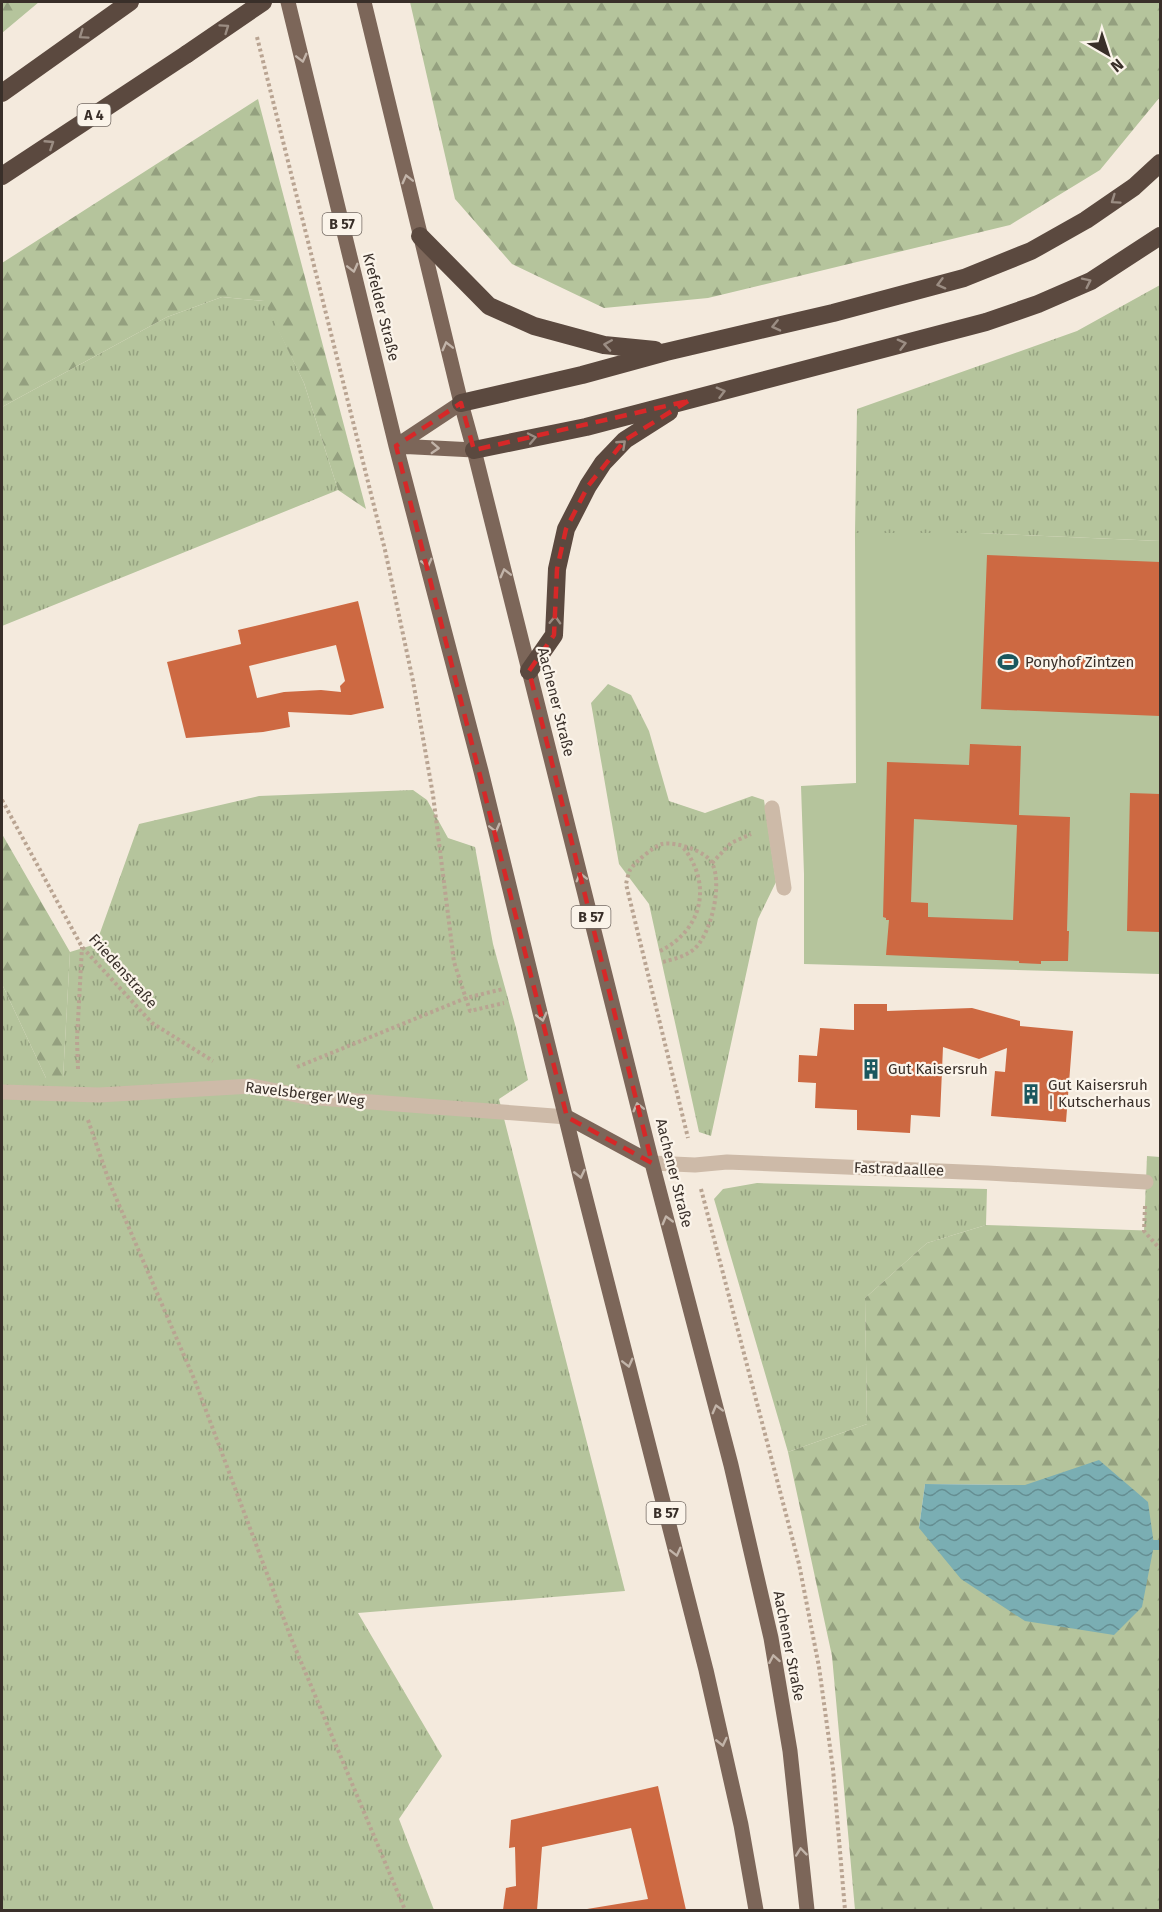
<svg xmlns="http://www.w3.org/2000/svg" width="1162" height="1912" font-family="'Fira Sans',sans-serif">
<style>
.grass{fill:url(#grass-tufts)}
.forest{fill:url(#forest-firs);fill-rule:evenodd}
.park{fill:#b5c49c}
.water{fill:url(#water-waves)}
.lines{fill:none;stroke-linecap:round;stroke-linejoin:round}
.stream{stroke:#7aaeb3;stroke-width:10}
.building{fill:#cd6942;fill-rule:evenodd}
.path{stroke:#b9a492;stroke-width:4;stroke-dasharray:3 3;stroke-linecap:butt}
.lane{stroke:#cdbaa8;stroke-width:15}
.primary{stroke:#7c6659;stroke-width:15}
.highway{stroke:#5b493f;stroke-width:18}
.highway-bridge{stroke:#5b493f;stroke-width:18}
.oneway{stroke:#9b8d83}
.oneway2{stroke:#c2b4a9}
.marked{fill:none;stroke:#d62828;stroke-width:4.5;stroke-dasharray:12 8;stroke-linejoin:round}
.labels{text-anchor:middle;stroke-width:4.5;stroke-linejoin:round;paint-order:stroke}
.shield{fill:#fbf4ea;stroke:#736a63;stroke-width:1.5}
.shield-label{font-size:14px;font-weight:bold;fill:#392f29}
.street-label{font-size:15px;fill:#392f29;stroke:#fbf4ea}
.poi-label{font-size:15px;fill:#392f29;stroke:#fbf4ea;text-anchor:start}
</style>
<defs>
<pattern id="grass-tufts" width="24" height="20" patternUnits="userSpaceOnUse" patternTransform="scale(1.5)"><rect width="24" height="20" fill="#b5c49c"/><path d="M3 7l-1-3M5 7V3M7 7l1-3M15 17l-1-3M17 17v-4M19 17l1-3" fill="none" stroke="#94a07f"/></pattern>
<pattern id="forest-firs" width="22" height="20" patternUnits="userSpaceOnUse" patternTransform="scale(1.5)"><rect width="22" height="20" fill="#b5c49c"/><path d="M5 1l3.5 6h-7zM16 11l3.5 6h-7z" fill="#94a07f"/></pattern>
<pattern id="water-waves" width="16" height="10" patternUnits="userSpaceOnUse" patternTransform="scale(1.5)"><rect width="16" height="10" fill="#7aaeb3"/><path d="M0 5q4-4 8 0t8 0" fill="none" stroke="#658e92"/></pattern>
</defs>
<rect width="100%" height="100%" fill="#f4eadd"/>
<path class="grass" d="M 1160,285 L 1160,541 L 979,533 L 855,533 L 857,409 L 1077,331 Z
M 222,297 L 265,301 L 304,383 L 338,490 L 2,626 L 2,407 L 167,317 Z
M 608,684 L 631,695 L 649,731 L 669,801 L 705,813 L 752,796 L 764,800 L 776,882 L 758,919 L 711,1136 L 699,1132 L 649,904 L 619,864 L 591,703 Z
M 413,790 L 427,800 L 448,838 L 475,847 L 493,944 L 516,1028 L 528,1080 L 499,1099 L 625,1591 L 358,1613 L 442,1756 L 399,1819 L 434,1910 L 2,1910 L 2,984 L 46,1078 L 63,1078 L 70,952 L 96,944 L 139,824 L 259,796 Z
M 1147,1156 L 1160,1157 L 1160,1231 L 1144,1231 Z
M 757,1183 L 987,1189 L 986,1225 L 927,1243 L 865,1298 L 867,1424 L 788,1452 L 714,1199 L 723,1189 Z"/>
<path class="forest" d="M 2,2 L 39,2 L 2,33 Z
M 410,2 L 1160,2 L 1160,97 L 1100,170 L 1010,225 L 708,298 L 604,308 L 512,264 L 455,199 Z
M 258,99 L 366,509 L 338,490 L 304,383 L 264,301 L 222,297 L 167,317 L 2,407 L 2,263 Z
M 2,834 L 70,952 L 63,1078 L 46,1078 L 2,984 Z
M 986,1225 L 1160,1231 L 1160,1910 L 855,1910 L 832,1656 L 788,1452 L 867,1424 L 865,1298 L 927,1243 ZM 925,1484 L 1025,1485 L 919,1528 Z"/>
<path class="park" d="M 855,533 L 979,533 L 1160,541 L 1160,974 L 804,964 L 804,874 L 801,786 L 856,783 Z"/>
<path class="water" d="M 1099,1460 L 1148,1502 L 1154,1545 L 1142,1607 L 1114,1635 L 1025,1621 L 961,1579 L 919,1528 L 925,1484 L 1025,1485 Z"/>
<g class="lines">
<path class="stream" d="M 1154,1545 L 1160,1545"/>
</g>
<path class="building" d="M 987,555 L 1160,562 L 1160,716 L 981,709 Z
M 358,601 L 384,708 L 351,715 L 288,712 L 290,727 L 263,732 L 186,738 L 167,662 L 241,644 L 238,630 ZM 336,645 L 345,681 L 340,686 L 341,692 L 321,690 L 284,692 L 257,698 L 249,666 Z
M 970,744 L 1021,746 L 1019,815 L 1070,817 L 1067,931 L 1069,931 L 1068,961 L 1041,961 L 1041,964 L 1019,963 L 1019,961 L 886,955 L 889,920 L 886,920 L 886,918 L 883,917 L 887,762 L 969,765 ZM 914,819 L 1017,825 L 1013,920 L 928,917 L 928,903 L 911,902 Z
M 1130,793 L 1160,794 L 1160,932 L 1127,931 Z
M 854,1004 L 887,1004 L 887,1011 L 972,1008 L 1020,1021 L 1020,1026 L 1073,1031 L 1066,1122 L 991,1116 L 995,1071 L 1005,1072 L 1007,1048 L 979,1059 L 943,1047 L 940,1117 L 911,1115 L 910,1133 L 857,1130 L 857,1110 L 815,1108 L 816,1083 L 798,1082 L 799,1055 L 817,1056 L 820,1028 L 854,1030 Z
M 658,1786 L 686,1910 L 581,1910 L 648,1899 L 631,1828 L 542,1847 L 537,1910 L 503,1910 L 506,1888 L 516,1886 L 515,1847 L 509,1848 L 511,1820 Z"/>
<g class="lines">
<path class="path" d="M 257,37 L 385,550 L 413,681 L 433,795 L 454,962 L 470,1011 L 504,1003
M 2,800 L 82,947 L 152,1023 L 213,1061
M 712,863 L 731,843 L 751,834
M 660,951 C 703,930 713,883 682,846
M 663,962 C 673,959 684,957 693,950 C 711,936 723,884 712,863 C 706,851 675,841 662,844 C 654,846 634,863 630,870 C 628,874 627,880 626,884 L 688,1138
M 297,1067 L 466,998 L 503,989
M 78,1069 L 77,1039 L 82,947
M 88,1120 L 110,1184 L 195,1381 L 291,1638 L 405,1910
M 701,1189 L 799,1564 L 819,1667 L 833,1769 L 845,1910
M 1145,1206 L 1144,1231 L 1160,1249"/>
<path class="lane" d="M 772,808 L 784,888
M 2,1092 L 99,1095 L 252,1086 L 306,1097 L 567,1117
M 652,1163 L 695,1165 L 727,1162 L 988,1173 L 1146,1182"/>
<path class="primary" d="M 288,2 L 396,446 L 481,771 L 581,1180 L 706,1670 L 741,1825 L 756,1910
M 364,2 L 461,403 L 474,450 L 652,1163 L 731,1465 L 771,1638 L 790,1751 L 807,1910
M 396,446 L 474,450
M 396,446 L 461,403
M 567,1117 L 652,1163"/>
<path class="highway" d="M 2,93 L 130,2
M 2,176 L 187,54
M 420,236 L 489,306 L 534,326 L 604,345 L 655,350
M 461,403 L 582,375 L 666,352 L 833,313 L 964,278 L 1031,251 L 1086,220 L 1134,187 L 1160,163
M 474,450 L 586,427 L 986,322 L 1038,304 L 1091,281 L 1160,236
M 529,671 L 554,635 L 557,569 L 566,529 L 588,486 L 603,463 L 625,440 L 669,412"/>
<path class="highway-bridge" d="M 187,54 L 263,2"/>
</g>
<defs><path id="oneway-chevron" d="M-2-3.5L2.5 0L-2 3.5" fill="none" stroke-width="1.6" stroke-linecap="round" stroke-linejoin="round" transform="scale(1.5)"/></defs>
<g class="oneway">
<use href="#oneway-chevron" transform="translate(225 28) rotate(-35)"/>
<use href="#oneway-chevron" transform="translate(83 35) rotate(145)"/>
<use href="#oneway-chevron" transform="translate(50 144) rotate(-33)"/>
<use href="#oneway-chevron" transform="translate(1115 200) rotate(145)"/>
<use href="#oneway-chevron" transform="translate(1087 282) rotate(-26)"/>
<use href="#oneway-chevron" transform="translate(941 284) rotate(165)"/>
<use href="#oneway-chevron" transform="translate(776 326) rotate(167)"/>
<use href="#oneway-chevron" transform="translate(902 344) rotate(-15)"/>
<use href="#oneway-chevron" transform="translate(608 345) rotate(-171)"/>
<use href="#oneway-chevron" transform="translate(721 392) rotate(-15)"/>
<use href="#oneway-chevron" transform="translate(532 438) rotate(-12)"/>
<use href="#oneway-chevron" transform="translate(622 444) rotate(-43)"/>
<use href="#oneway-chevron" transform="translate(555 620) rotate(-88)"/>
</g>
<g class="oneway2">
<use href="#oneway-chevron" transform="translate(302 58) rotate(76)"/>
<use href="#oneway-chevron" transform="translate(407 179) rotate(-104)"/>
<use href="#oneway-chevron" transform="translate(353 268) rotate(76)"/>
<use href="#oneway-chevron" transform="translate(447 346) rotate(-104)"/>
<use href="#oneway-chevron" transform="translate(435 448) rotate(3)"/>
<use href="#oneway-chevron" transform="translate(427 563) rotate(76)"/>
<use href="#oneway-chevron" transform="translate(505 573) rotate(-104)"/>
<use href="#oneway-chevron" transform="translate(495 828) rotate(76)"/>
<use href="#oneway-chevron" transform="translate(581 877) rotate(-104)"/>
<use href="#oneway-chevron" transform="translate(542 1017) rotate(76)"/>
<use href="#oneway-chevron" transform="translate(638 1107) rotate(-104)"/>
<use href="#oneway-chevron" transform="translate(580 1174) rotate(77)"/>
<use href="#oneway-chevron" transform="translate(667 1220) rotate(-105)"/>
<use href="#oneway-chevron" transform="translate(628 1363) rotate(76)"/>
<use href="#oneway-chevron" transform="translate(717 1409) rotate(-105)"/>
<use href="#oneway-chevron" transform="translate(676 1552) rotate(76)"/>
<use href="#oneway-chevron" transform="translate(774 1659) rotate(-100)"/>
<use href="#oneway-chevron" transform="translate(722 1742) rotate(77)"/>
<use href="#oneway-chevron" transform="translate(801 1852) rotate(-96)"/>
</g>
<path class="marked" d="M 688,401 L 625,440 L 588,486 L 566,529 L 557,569 L 554,635 L 529,671 L 652,1163 L 567,1117 L 396,446 L 461,403 L 474,450 Z"/>
<defs>
<g id="stadium-bare" transform="scale(1.62)"><path d="M0-5a6.5 5 0 1 0 0 10a6.5 5 0 1 0 0-10ZM-3.5-1.8h7v3.6h-7Z" fill="#1b575e" stroke="#fbf4ea" stroke-width="2.5" paint-order="stroke"/></g>
<g id="building-bare" transform="scale(1.62)"><path d="M-4-6H4V6H1V3H-1V6H-4ZM-2.5-4.3h1.7v1.8h-1.7ZM.8-4.3h1.7v1.8H.8ZM-2.5-1h1.7V.8h-1.7ZM.8-1h1.7V.8H.8Z" fill="#1b575e" stroke="#fbf4ea" stroke-width="2.5" paint-order="stroke"/></g>
</defs>
<g fill-rule="evenodd">
<use href="#stadium-bare" x="1008" y="662"/>
<use href="#building-bare" x="871" y="1069"/>
<use href="#building-bare" x="1031" y="1094"/>
</g>
<g class="labels">
<g class="shield">
<rect x="77.5" y="104" width="33" height="22" rx="4.5"/>
<rect x="322.5" y="213" width="39" height="22" rx="4.5"/>
<rect x="571.5" y="906" width="39" height="22" rx="4.5"/>
<rect x="646.5" y="1502" width="39" height="22" rx="4.5"/>
</g>
<g class="shield-label">
<text x="94" y="120">A 4</text>
<text x="342" y="229">B 57</text>
<text x="591" y="922">B 57</text>
<text x="666" y="1518">B 57</text>
</g>
<g class="street-label">
<text transform="translate(381 307) rotate(76)" y="5">Krefelder Straße</text>
<text transform="translate(556 702) rotate(76)" y="5">Aachener Straße</text>
<text transform="translate(123 971) rotate(48)" y="5">Friedenstraße</text>
<text transform="translate(305 1094) rotate(7)" y="5">Ravelsberger Weg</text>
<text transform="translate(899 1169) rotate(2)" y="5">Fastradaallee</text>
<text transform="translate(674 1173) rotate(76)" y="5">Aachener Straße</text>
<text transform="translate(789 1646) rotate(79)" y="5">Aachener Straße</text>
</g>
<g class="poi-label">
<text x="1025" y="667">Ponyhof Zintzen</text>
<text x="888" y="1074">Gut Kaisersruh</text>
<text x="1048" y="1090">Gut Kaisersruh<tspan x="1048" dy="17">| Kutscherhaus</tspan></text>
</g>
</g>
<rect width="1162" height="1912" fill="none" stroke="#392f29" stroke-width="6"/>
<g transform="translate(1108 54) rotate(141)" stroke="#fbf4ea" stroke-width="4.5" paint-order="stroke">
<path d="M0-4.5L10 22L0 15L-10 22Z" fill="#392f29"/>
<text y="-9" font-size="16" font-weight="bold" text-anchor="middle" fill="#392f29">N</text>
</g>
</svg>
